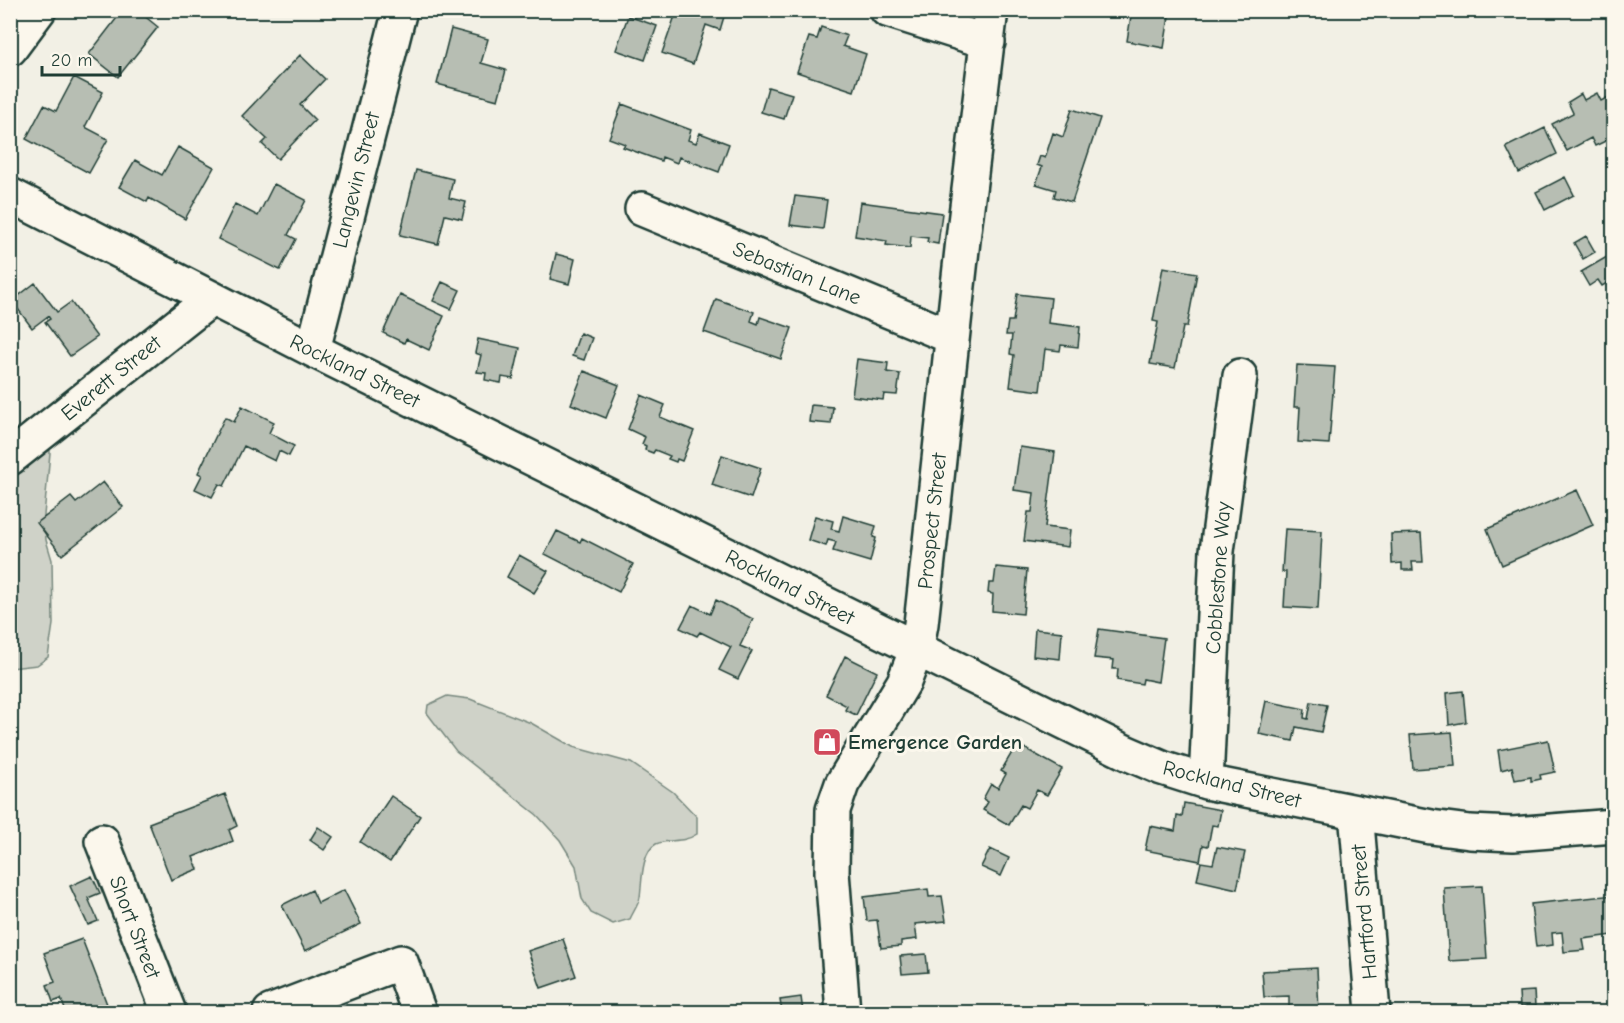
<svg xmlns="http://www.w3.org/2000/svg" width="1624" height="1023" font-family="'Comic Neue',sans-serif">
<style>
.green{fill:#cfd2c8;stroke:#77887e;stroke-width:1.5}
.building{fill:#b7beb3;stroke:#1f3d34;stroke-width:1.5}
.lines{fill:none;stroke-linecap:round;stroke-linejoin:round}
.minor-casing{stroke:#1f3d34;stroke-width:38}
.minor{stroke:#fbf7ec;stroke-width:33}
.labels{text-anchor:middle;stroke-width:6;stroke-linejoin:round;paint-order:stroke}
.street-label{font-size:21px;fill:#1f3d34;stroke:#fbf7ec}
.poi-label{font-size:21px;font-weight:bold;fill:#1f3d34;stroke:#fbf7ec;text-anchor:start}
</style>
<rect width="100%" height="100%" fill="#f2f0e5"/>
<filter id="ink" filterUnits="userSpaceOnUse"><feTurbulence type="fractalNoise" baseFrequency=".0167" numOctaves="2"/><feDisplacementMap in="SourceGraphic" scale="12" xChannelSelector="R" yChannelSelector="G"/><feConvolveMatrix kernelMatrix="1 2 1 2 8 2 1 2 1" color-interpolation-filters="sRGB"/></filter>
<g filter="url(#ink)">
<path class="green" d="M 28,420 L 40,420 L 49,425 L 50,453 L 44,515 L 46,540 L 52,560 L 53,624 L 48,657 L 37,665 L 11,668 L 10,433 Z
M 447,696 L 470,699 L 531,723 L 573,747 L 631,763 L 673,792 L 697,817 L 697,834 C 682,844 669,838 656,844 C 641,852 642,884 640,897 C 639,904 633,912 630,919 L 613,924 L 591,913 L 582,899 L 576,866 L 560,840 L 537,815 L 456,751 L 427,713 L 428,705 Z"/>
<path class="building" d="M 123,10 L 137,10 L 158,27 L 118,77 L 89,54 Z
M 667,10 L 726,10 L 720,30 L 706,25 L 693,64 L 662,53 L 676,13 Z
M 1132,10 L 1170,10 L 1164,48 L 1127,41 Z
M 628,16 L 657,26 L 645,60 L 616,50 Z
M 821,27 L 847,36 L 843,46 L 866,54 L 854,91 L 797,72 L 809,37 L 817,39 Z
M 451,29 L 488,39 L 481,63 L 506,70 L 498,100 L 437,84 Z
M 300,55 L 325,79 L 300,105 L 315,120 L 278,159 L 262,144 L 267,139 L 242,116 Z
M 74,77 L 103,92 L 85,127 L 108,139 L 89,173 L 26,139 L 44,105 L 56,111 Z
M 768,87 L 792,94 L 784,119 L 761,112 Z
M 1597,93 L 1601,101 L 1612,95 L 1614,98 L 1614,137 L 1595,146 L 1591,138 L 1567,151 L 1552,124 L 1573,113 L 1568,102 L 1581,94 L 1584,100 Z
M 622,104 L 691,130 L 688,140 L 696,143 L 700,133 L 729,144 L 719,172 L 679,157 L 677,163 L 662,157 L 661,161 L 623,147 L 625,144 L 609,138 Z
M 1072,109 L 1100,118 L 1072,202 L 1054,197 L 1056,190 L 1036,184 L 1042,167 L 1037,165 L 1040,156 L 1045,158 L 1053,133 L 1063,137 Z
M 1545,128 L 1557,154 L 1519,173 L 1506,147 Z
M 178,147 L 214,167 L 185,219 L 149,198 L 147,202 L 119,187 L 135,160 L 162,175 Z
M 416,170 L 453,179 L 449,198 L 466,202 L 462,219 L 445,215 L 438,244 L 400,235 Z
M 1565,177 L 1574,195 L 1545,210 L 1536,192 Z
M 274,184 L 306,200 L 288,235 L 296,239 L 280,270 L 218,239 L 235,204 L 258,216 Z
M 795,196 L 827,200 L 823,229 L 790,225 Z
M 860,202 L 942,213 L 938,244 L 927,242 L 928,238 L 911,236 L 910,248 L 886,245 L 887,241 L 855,236 Z
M 1586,236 L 1595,252 L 1583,259 L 1574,243 Z
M 556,254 L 575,259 L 569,284 L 550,279 Z
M 1612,254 L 1614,279 L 1602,286 L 1598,280 L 1589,286 L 1581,272 Z
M 1163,267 L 1197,273 L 1187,327 L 1183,327 L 1175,368 L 1150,364 L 1158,322 L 1153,321 Z
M 442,282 L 460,290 L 451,309 L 433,301 Z
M 35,283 L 57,312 L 71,302 L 97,337 L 70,356 L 45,322 L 50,319 L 48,316 L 32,328 L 12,301 Z
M 1017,294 L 1051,298 L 1048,323 L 1080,327 L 1078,347 L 1061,345 L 1060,351 L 1045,349 L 1040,391 L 1010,387 L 1014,355 L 1010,354 L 1012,335 L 1006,335 L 1008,321 L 1013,321 Z
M 400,295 L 444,316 L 429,350 L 406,339 L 404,343 L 383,333 Z
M 716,299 L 754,312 L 751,321 L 758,324 L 760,317 L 792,328 L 781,359 L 704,332 Z
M 580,333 L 592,338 L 584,360 L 572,356 Z
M 478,339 L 520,348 L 513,379 L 502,377 L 501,383 L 485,380 L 486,373 L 477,372 L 481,355 L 475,353 Z
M 857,359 L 888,363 L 887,372 L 900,374 L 897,395 L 884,394 L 883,400 L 852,396 Z
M 1297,365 L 1335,367 L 1329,444 L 1298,442 L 1300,407 L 1294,407 Z
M 584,371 L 619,385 L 606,418 L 571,404 Z
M 641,395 L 665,405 L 660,417 L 694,431 L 682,461 L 677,459 L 676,462 L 668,459 L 670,456 L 655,450 L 653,453 L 645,450 L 646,446 L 642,444 L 645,437 L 628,429 Z
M 811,405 L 833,407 L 831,424 L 809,422 Z
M 242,406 L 274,422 L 269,433 L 294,446 L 289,456 L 279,451 L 275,461 L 244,446 L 224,486 L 219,484 L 212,497 L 195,489 L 202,475 L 198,473 L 225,417 L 234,422 Z
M 1020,447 L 1055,452 L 1045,527 L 1070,530 L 1068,547 L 1024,541 L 1028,512 L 1032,512 L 1034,493 L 1014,490 Z
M 722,455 L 761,468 L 751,498 L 712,485 Z
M 103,482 L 123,507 L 62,555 L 37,523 L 71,497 L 76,503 Z
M 1577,490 L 1593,525 L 1502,565 L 1487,529 Z
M 815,516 L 833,521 L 831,529 L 839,531 L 843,516 L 876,526 L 873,537 L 876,538 L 870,562 L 833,551 L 836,542 L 828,540 L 826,546 L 808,540 Z
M 1285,529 L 1322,531 L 1318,609 L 1284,607 L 1286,572 L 1282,572 Z
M 557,531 L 580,542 L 582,538 L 633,564 L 619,592 L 545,554 Z
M 1421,533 L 1423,562 L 1412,562 L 1413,570 L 1402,570 L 1402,563 L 1392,564 L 1391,534 Z
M 519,555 L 548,571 L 534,593 L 507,577 Z
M 996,567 L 1027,570 L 1023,614 L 992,611 L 993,594 L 988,593 L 989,583 L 994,583 Z
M 716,600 L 753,619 L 740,646 L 752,651 L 738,679 L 719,670 L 731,647 L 700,632 L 697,636 L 680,628 L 692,605 L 710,614 Z
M 1035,629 L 1062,632 L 1060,659 L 1033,656 Z
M 1099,629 L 1164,638 L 1158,682 L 1143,679 L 1142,684 L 1117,680 L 1118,669 L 1113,669 L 1114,660 L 1094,658 Z
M 845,656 L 877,672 L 856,715 L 845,710 L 847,706 L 826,695 Z
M 1463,691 L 1466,722 L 1449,725 L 1447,693 Z
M 1266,701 L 1305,709 L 1304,718 L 1308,719 L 1311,702 L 1327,705 L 1321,732 L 1296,727 L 1293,741 L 1259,734 Z
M 1452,732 L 1455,766 L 1413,769 L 1410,735 Z
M 1548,740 L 1555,772 L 1540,775 L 1541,779 L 1531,781 L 1531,777 L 1515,780 L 1512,767 L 1501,770 L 1498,750 Z
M 1017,744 L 1062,769 L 1047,795 L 1037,790 L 1027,808 L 1021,805 L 1009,825 L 983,810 L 988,802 L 983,799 L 991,784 L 998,788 L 1006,774 L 1001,771 Z
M 225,794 L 237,826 L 229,830 L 233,841 L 193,857 L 198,869 L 171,880 L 149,823 Z
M 391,796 L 420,816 L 390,862 L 360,842 Z
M 1184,803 L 1221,810 L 1218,826 L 1212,825 L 1208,846 L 1203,845 L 1200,861 L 1145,850 L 1150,826 L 1175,831 L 1177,816 L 1182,817 Z
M 318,827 L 333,837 L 324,850 L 310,840 Z
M 1217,847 L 1245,852 L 1237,889 L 1197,880 L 1201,862 L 1213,864 Z
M 990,849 L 1009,858 L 1001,876 L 981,867 Z
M 92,876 L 100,893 L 88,898 L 98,921 L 88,925 L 70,886 Z
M 1482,886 L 1487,959 L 1449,961 L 1444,888 Z
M 928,889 L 929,897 L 942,896 L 946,921 L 915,924 L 917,939 L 901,941 L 901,946 L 881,948 L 877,920 L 867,921 L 864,897 Z
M 312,890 L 318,903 L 344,890 L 361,924 L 305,951 L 282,905 Z
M 1614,895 L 1614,943 L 1613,935 L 1583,939 L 1585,950 L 1564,952 L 1562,932 L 1552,933 L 1553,945 L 1536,947 L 1531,904 Z
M 82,939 L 110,1012 L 66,1012 L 61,999 L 53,1002 L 47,985 L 55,982 L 44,953 Z
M 563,939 L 576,976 L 541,988 L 528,951 Z
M 926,954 L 928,972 L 902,974 L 900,956 Z
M 1317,968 L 1319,1012 L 1289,1012 L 1289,996 L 1264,997 L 1262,971 Z
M 1534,991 L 1535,1006 L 1520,1007 L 1519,992 Z
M 801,997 L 803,1012 L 782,1012 L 780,1000 Z
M 504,1005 L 506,1012 L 483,1012 Z"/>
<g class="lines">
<g class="minor-casing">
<path id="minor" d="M 887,10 L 988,42
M 10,49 L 39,10
M 10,195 L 313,350 L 1127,753 L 1162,768 L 1206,782 L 1431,827 L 1470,832 L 1513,834 L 1614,826
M 642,209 L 952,337
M 313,350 L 400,10
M 10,458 L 211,299
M 1206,782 L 1217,551 L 1240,376
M 1356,812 L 1373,1012
M 102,841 L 169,1012
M 270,1012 L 401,962 L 419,1012
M 843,1012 L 832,872 L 833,810 L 842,784 L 904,682 L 916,651 L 921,624 L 964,231 L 991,10"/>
</g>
<use href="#minor" class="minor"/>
</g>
</g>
<defs>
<g id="shop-square" transform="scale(1.5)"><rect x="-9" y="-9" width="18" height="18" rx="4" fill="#d1495b" stroke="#fbf7ec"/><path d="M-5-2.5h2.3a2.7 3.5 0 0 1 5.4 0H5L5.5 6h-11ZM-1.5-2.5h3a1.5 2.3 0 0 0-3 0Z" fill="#fff"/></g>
</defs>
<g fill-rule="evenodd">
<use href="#shop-square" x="827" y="742"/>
</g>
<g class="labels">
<g class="street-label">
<text transform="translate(356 180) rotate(-76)" y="7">Langevin Street</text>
<text transform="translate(797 273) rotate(22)" y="7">Sebastian Lane</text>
<text transform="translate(355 371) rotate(26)" y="7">Rockland Street</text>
<text transform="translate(111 378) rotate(-39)" y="7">Everett Street</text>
<text transform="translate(932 521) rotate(-84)" y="7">Prospect Street</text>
<text transform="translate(1218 578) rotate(-86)" y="7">Cobblestone Way</text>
<text transform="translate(790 587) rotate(27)" y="7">Rockland Street</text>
<text transform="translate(1232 784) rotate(14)" y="7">Rockland Street</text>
<text transform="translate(1364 912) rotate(-95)" y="7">Hartford Street</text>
<text transform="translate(135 927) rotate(69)" y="7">Short Street</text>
</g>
<g class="poi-label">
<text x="848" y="749">Emergence Garden</text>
</g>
</g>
<rect width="1624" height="1023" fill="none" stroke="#fbf7ec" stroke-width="36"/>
<rect x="18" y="18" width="1588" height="987" fill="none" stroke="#1f3d34" stroke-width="2" filter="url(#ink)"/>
<path d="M42 66v9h78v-9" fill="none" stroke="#1f3d34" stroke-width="3"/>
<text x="51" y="66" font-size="18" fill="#1f3d34" stroke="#fbf7ec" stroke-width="4.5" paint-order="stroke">20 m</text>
</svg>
